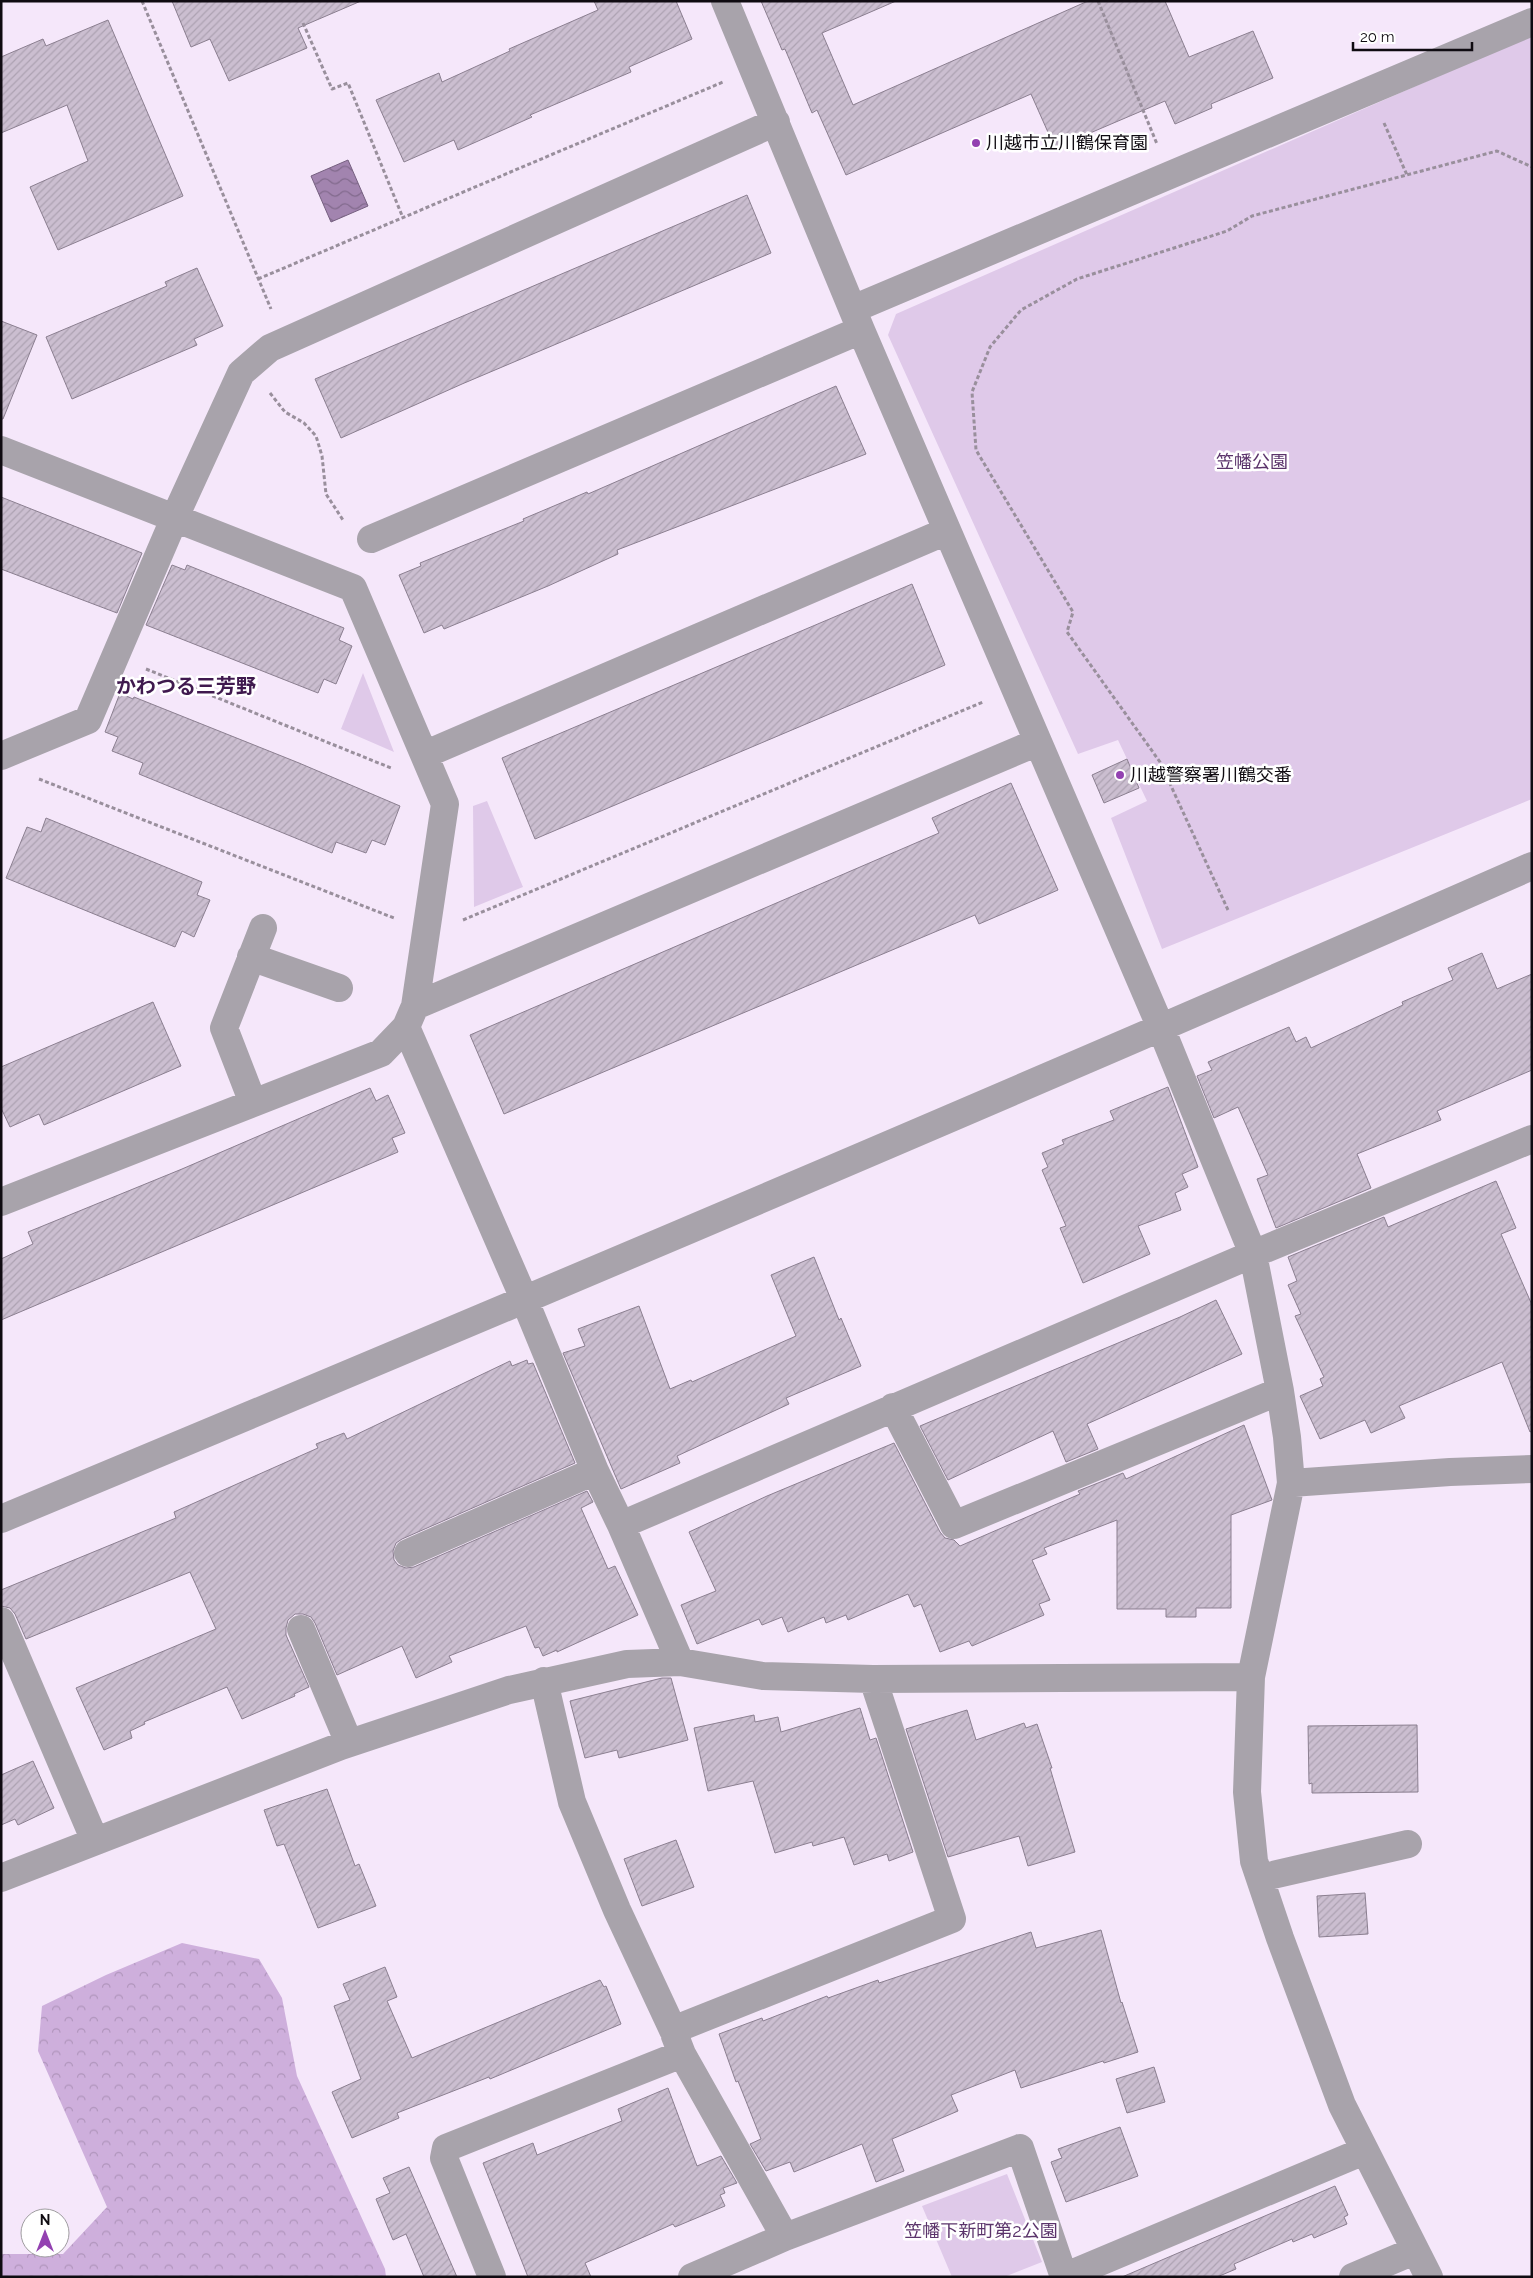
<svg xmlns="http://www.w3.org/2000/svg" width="1533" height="2278" font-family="Raleway,'Noto Sans JP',sans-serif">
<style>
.forest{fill:url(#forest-crowns)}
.green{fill:#dfc9e9}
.water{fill:url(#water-waves);stroke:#766080}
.building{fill:url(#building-hatch);stroke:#8b7f90}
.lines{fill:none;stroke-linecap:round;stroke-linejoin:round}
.path{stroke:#998f9c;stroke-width:3;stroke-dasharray:4 2.5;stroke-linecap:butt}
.minor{stroke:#a8a3ab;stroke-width:28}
.poi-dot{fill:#9342b1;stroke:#fff;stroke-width:2}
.labels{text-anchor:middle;stroke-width:5;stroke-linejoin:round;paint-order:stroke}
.poi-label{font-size:18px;fill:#0f0b11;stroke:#fff;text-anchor:start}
.park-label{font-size:18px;fill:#5b346b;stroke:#fff}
.quarter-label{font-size:20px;font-weight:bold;fill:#3f194e;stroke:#fff}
</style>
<defs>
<pattern id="forest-crowns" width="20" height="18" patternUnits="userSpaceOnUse" patternTransform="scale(1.25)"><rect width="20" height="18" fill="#ceafdc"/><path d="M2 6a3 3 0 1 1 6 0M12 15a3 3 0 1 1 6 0" fill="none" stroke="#b095bc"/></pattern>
<pattern id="water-waves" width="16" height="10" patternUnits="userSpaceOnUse" patternTransform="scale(1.25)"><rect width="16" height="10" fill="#a284af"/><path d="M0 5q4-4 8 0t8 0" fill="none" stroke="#826a8d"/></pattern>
<pattern id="building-hatch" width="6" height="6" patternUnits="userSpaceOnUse" patternTransform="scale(1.25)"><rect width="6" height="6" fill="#cbbed0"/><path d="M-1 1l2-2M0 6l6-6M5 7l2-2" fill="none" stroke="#ada2b2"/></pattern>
</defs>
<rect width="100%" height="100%" fill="#f5e7fa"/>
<path class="forest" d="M 182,1943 L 259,1959 L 282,1998 L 297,2076 L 385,2269 L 386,2277 L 1,2277 L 1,2254 L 63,2254 L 107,2207 L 38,2051 L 42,2006 L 106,1975 Z"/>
<path class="green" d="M 1532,35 L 1532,799 L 1162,949 L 1111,818 L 1147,801 L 1118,740 L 1078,754 L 888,335 L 896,314 Z
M 363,673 L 394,752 L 341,729 Z
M 487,801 L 523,887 L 474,907 L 473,806 Z
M 1007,2174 L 1042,2262 L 1004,2277 L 952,2277 L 922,2206 Z"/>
<path class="water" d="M 348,160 L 368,206 L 331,222 L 311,176 Z"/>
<path class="building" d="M 172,1 L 361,1 L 298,28 L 307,48 L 229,81 L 210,39 L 191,47 Z
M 594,1 L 676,1 L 692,39 L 629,67 L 631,72 L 530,115 L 532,117 L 458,150 L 454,140 L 404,162 L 376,100 L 439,73 L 442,82 L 510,51 L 509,49 L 598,10 Z
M 761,1 L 896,1 L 822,33 L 853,105 L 1088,1 L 1165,1 L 1189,57 L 1253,31 L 1273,78 L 1211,104 L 1212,108 L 1175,124 L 1165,101 L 1055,148 L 1031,94 L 846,175 L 817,110 L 812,113 L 785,49 L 782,50 Z
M 108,20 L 183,196 L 58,250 L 30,187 L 88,161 L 67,105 L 1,133 L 1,57 L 43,39 L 46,46 Z
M 747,195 L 771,253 L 462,384 L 341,438 L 315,379 Z
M 197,268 L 223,326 L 194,339 L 197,345 L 72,399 L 46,337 L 167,286 L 165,282 Z
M 1,321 L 37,335 L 3,419 L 1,419 Z
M 836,386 L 866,454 L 617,550 L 618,554 L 548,586 L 444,629 L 442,625 L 424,633 L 399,575 L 421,566 L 420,563 L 524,521 L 523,519 L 587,492 L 588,494 Z
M 1,497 L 142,553 L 117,613 L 1,569 Z
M 172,565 L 185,570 L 187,565 L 344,628 L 339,640 L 352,646 L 336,684 L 324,679 L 318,693 L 146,625 Z
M 912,584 L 945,665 L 535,839 L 502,758 Z
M 120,693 L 133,699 L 134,697 L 299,763 L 400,806 L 385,845 L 372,840 L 366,853 L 336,842 L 332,853 L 139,774 L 143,763 L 112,751 L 118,737 L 105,732 Z
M 1127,759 L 1139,788 L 1104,803 L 1092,775 Z
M 1011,783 L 1058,890 L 979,924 L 975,915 L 504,1114 L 470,1035 L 939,833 L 932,818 Z
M 46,818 L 202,882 L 197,895 L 210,900 L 194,937 L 182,931 L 175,947 L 6,878 L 27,827 L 41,832 Z
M 1482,953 L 1497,989 L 1532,974 L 1532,1070 L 1437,1111 L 1441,1120 L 1357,1154 L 1371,1188 L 1276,1228 L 1257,1179 L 1268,1175 L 1238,1107 L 1214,1118 L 1197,1076 L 1212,1070 L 1208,1062 L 1289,1027 L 1296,1042 L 1306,1037 L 1311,1048 L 1403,1005 L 1402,1002 L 1453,980 L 1448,968 Z
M 153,1002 L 181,1066 L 44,1125 L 39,1114 L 10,1127 L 1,1108 L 1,1067 Z
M 1168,1087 L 1198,1167 L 1182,1174 L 1188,1187 L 1175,1193 L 1181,1210 L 1138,1226 L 1150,1254 L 1083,1283 L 1060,1228 L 1066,1226 L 1042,1170 L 1048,1167 L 1042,1153 L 1064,1144 L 1062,1140 L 1114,1120 L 1110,1111 Z
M 370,1088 L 376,1101 L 388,1095 L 405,1133 L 392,1138 L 398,1152 L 1,1320 L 1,1259 L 33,1244 L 28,1232 L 182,1169 Z
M 1496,1181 L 1516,1228 L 1501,1234 L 1532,1305 L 1532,1431 L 1530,1432 L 1502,1362 L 1399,1406 L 1405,1418 L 1371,1433 L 1365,1420 L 1320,1439 L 1300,1396 L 1323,1386 L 1320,1379 L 1324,1377 L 1295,1316 L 1301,1314 L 1288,1285 L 1297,1281 L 1288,1257 L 1384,1217 L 1388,1227 Z
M 814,1257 L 839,1320 L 841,1318 L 861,1366 L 786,1398 L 789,1404 L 677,1456 L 680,1463 L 621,1489 L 563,1353 L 585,1346 L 578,1329 L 639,1306 L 670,1389 L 691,1380 L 692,1382 L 796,1336 L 771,1275 Z
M 1216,1300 L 1242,1354 L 1087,1424 L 1098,1449 L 1066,1462 L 1053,1431 L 948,1480 L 920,1426 L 1180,1317 Z
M 527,1360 L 528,1364 L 533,1363 L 575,1463 L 402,1539 L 396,1543 L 393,1551 L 394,1560 L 398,1565 L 406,1568 L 414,1567 L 587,1491 L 593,1502 L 581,1508 L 608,1569 L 615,1566 L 638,1615 L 557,1652 L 557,1650 L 543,1656 L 539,1647 L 535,1648 L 526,1626 L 449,1656 L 452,1662 L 416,1678 L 402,1646 L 337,1675 L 315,1623 L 311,1617 L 303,1614 L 295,1614 L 288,1620 L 286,1628 L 286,1635 L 309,1687 L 294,1694 L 295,1696 L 242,1719 L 227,1687 L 144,1722 L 145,1724 L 130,1731 L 132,1738 L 104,1750 L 76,1688 L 216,1629 L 190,1572 L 26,1639 L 15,1614 L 10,1608 L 1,1606 L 1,1590 L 176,1518 L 174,1512 L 318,1448 L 316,1444 L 344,1433 L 347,1439 L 510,1361 L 512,1366 Z
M 1244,1425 L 1272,1500 L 1231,1515 L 1231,1608 L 1196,1608 L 1196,1617 L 1166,1617 L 1166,1609 L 1117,1609 L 1117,1520 L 1044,1548 L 1047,1554 L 1032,1560 L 1050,1600 L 1039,1604 L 1044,1615 L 972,1646 L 969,1641 L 940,1652 L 921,1604 L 914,1607 L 908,1594 L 848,1620 L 846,1615 L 826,1623 L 824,1617 L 788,1632 L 782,1617 L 762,1625 L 759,1619 L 697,1644 L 681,1605 L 716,1591 L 689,1532 L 767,1496 L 894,1443 L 940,1532 L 945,1538 L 954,1540 L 960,1546 L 1080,1494 L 1078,1491 L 1123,1473 L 1126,1479 Z
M 662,1678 L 671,1678 L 688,1740 L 619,1758 L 617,1750 L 585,1758 L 570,1701 Z
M 860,1708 L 870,1740 L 876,1738 L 913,1852 L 889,1861 L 887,1854 L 854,1865 L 844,1837 L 813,1846 L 812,1842 L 775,1853 L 753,1781 L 708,1791 L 694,1728 L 754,1715 L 755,1722 L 778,1717 L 781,1732 Z
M 967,1710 L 976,1740 L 1024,1723 L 1026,1728 L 1037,1724 L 1052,1768 L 1050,1768 L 1075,1852 L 1028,1866 L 1019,1836 L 948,1857 L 906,1729 Z
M 1417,1725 L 1418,1792 L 1312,1793 L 1312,1783 L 1309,1784 L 1308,1726 Z
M 33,1761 L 54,1808 L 18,1825 L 15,1819 L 1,1825 L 1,1775 Z
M 327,1789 L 355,1866 L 359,1864 L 376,1906 L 318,1928 L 284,1844 L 277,1846 L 264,1810 Z
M 676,1840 L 694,1887 L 642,1906 L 624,1859 Z
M 1365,1893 L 1368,1934 L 1319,1937 L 1317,1896 Z
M 1101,1930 L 1121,2003 L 1122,2002 L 1138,2052 L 1104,2063 L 1103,2061 L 1021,2088 L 1015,2070 L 951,2095 L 958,2111 L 892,2139 L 904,2171 L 876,2182 L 862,2144 L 794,2172 L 790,2162 L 766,2171 L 750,2144 L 761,2139 L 738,2081 L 736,2082 L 719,2034 L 762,2018 L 763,2021 L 827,1996 L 828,1998 L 878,1980 L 879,1983 L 1031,1932 L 1036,1948 Z
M 385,1967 L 397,1997 L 387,2001 L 412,2058 L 600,1980 L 604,1987 L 606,1986 L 621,2024 L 490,2079 L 489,2077 L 397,2113 L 399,2118 L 352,2138 L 332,2092 L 361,2079 L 334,2006 L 350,2000 L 343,1984 Z
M 1154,2067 L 1165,2102 L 1127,2113 L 1116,2079 Z
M 668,2088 L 697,2166 L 721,2156 L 737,2183 L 723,2188 L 725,2193 L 720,2195 L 725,2206 L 675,2227 L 673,2224 L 585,2263 L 591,2277 L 528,2277 L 483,2163 L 533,2143 L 537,2155 L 622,2121 L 618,2109 Z
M 1120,2127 L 1138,2176 L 1066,2202 L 1051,2162 L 1062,2158 L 1058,2149 Z
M 409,2167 L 457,2277 L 424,2277 L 406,2234 L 393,2240 L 376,2199 L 390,2193 L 383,2178 Z
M 1335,2186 L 1348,2215 L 1344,2217 L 1347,2224 L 1314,2238 L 1312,2234 L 1293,2242 L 1292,2239 L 1234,2264 L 1236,2269 L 1217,2277 L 1122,2277 Z"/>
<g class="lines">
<path class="path" d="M 142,1 L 271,309
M 1098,1 L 1157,144
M 303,23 L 332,89 L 348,83 L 403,218
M 1384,123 L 1407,175
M 258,279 L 723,82
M 270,393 L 285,412 L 304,423 L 316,436 L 322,456 L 326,494 L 343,520
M 146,669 L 391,768
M 39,779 L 394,918
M 1228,910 L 1160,762 L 1067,632 L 1073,612 L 976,450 L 972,392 L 990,347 L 1021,310 L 1077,279 L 1227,231 L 1252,216 L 1497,151 L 1532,167
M 463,920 L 983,702"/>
<path class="minor" d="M 725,1 L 861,330 L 1161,1028 L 1253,1254 L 1280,1391 L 1287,1437 L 1291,1483 L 1251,1677 L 1247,1792 L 1254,1861 L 1280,1938 L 1342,2105 L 1429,2277
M 853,309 L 1532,22
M 1,450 L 353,588 L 445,804 L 415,1006 L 406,1027 L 381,1053 L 1,1202
M 371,539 L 861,330
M 426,754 L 947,531
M 1,756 L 88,720 L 175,517 L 241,373 L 270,348 L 776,122
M 251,957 L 339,988
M 415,1006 L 1038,742
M 406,1027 L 525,1301 L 595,1471 L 621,1525 L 680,1662
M 253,1103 L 224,1028 L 263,928
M 893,1407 L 954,1525 L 1280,1391
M 1291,1483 L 1450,1472 L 1532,1469
M 1,1519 C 513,1306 1024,1089 1532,866
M 621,1525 L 1253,1254 L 1532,1139
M 408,1553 L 595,1471
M 1,1621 L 95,1841
M 301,1629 L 349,1743
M 544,1681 L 572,1802 L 617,1910 L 673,2030 L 952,1919 L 873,1679
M 1,1878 L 341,1746 L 509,1690 L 627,1664 L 680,1662 L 763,1676 L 873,1679 L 1251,1677
M 1260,1878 L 1408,1844
M 675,2036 L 682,2054 L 785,2237 L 692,2277
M 785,2237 L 1020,2148 L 1064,2277
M 492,2277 L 444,2158 L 446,2148 L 682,2054
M 1064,2277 L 1364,2151
M 1353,2277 L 1414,2251"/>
</g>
<g class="poi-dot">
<circle cx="976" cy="143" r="5"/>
<circle cx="1120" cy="775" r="5"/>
</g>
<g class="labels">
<g class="poi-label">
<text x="986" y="149">川越市立川鶴保育園</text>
<text x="1130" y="781">川越警察署川鶴交番</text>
</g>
<g class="park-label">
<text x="1252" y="468">笠幡公園</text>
<text x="981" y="2237">笠幡下新町第2公園</text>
</g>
<g class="quarter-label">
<text x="186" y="693">かわつる三芳野</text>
</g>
</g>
<rect width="1533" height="2278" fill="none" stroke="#0f0b11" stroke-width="5"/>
<g transform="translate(45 2233)"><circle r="24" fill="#ffffff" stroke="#9f9da0"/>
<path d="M0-4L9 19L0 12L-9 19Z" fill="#9342b1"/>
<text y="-8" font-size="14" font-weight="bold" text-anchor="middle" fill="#0f0b11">N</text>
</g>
<path d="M1353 42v8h119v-8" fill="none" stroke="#0f0b11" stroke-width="2.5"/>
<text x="1360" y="42" font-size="15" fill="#0f0b11" stroke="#ffffff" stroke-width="4" paint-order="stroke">20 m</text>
</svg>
